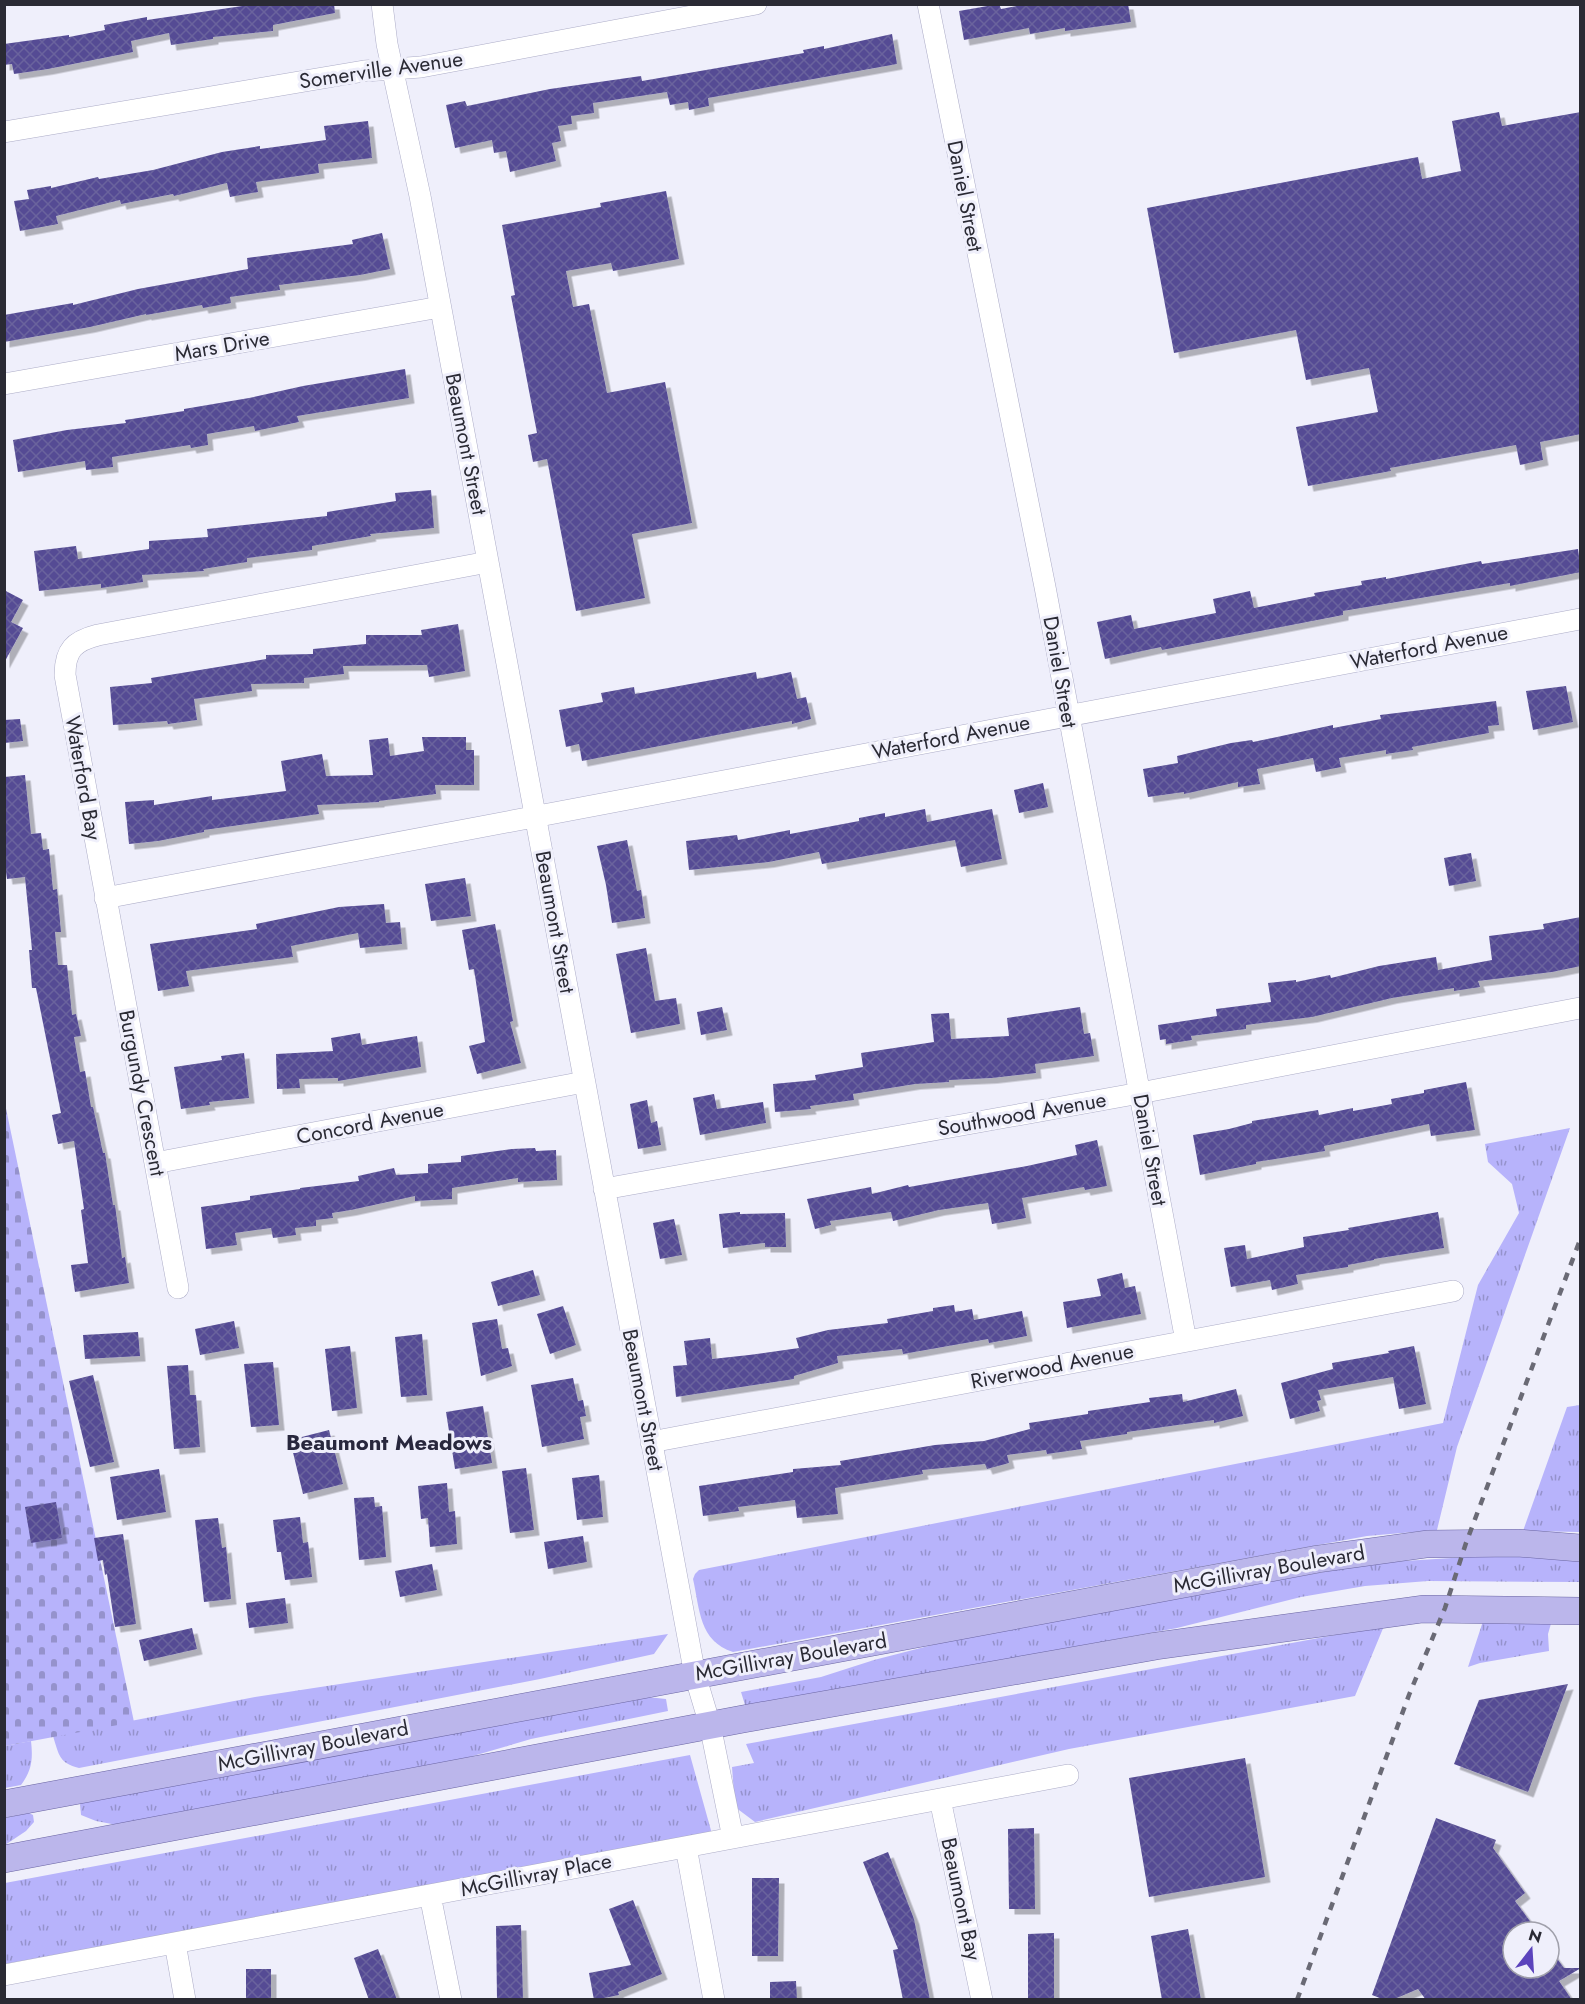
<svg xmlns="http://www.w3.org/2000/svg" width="1585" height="2004" font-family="Jost,sans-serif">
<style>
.grass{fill:url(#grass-tufts)}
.cemetery{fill:url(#cemetery-stones)}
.building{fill:url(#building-cross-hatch);filter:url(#shadow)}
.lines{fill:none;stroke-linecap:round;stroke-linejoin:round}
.minor-casing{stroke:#acacc7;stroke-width:22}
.major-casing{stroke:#6a65a2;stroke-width:28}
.minor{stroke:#fff;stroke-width:21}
.major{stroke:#bbb6eb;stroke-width:27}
.rail{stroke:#6a6a75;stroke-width:4.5;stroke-dasharray:8 8;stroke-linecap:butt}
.labels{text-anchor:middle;stroke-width:6;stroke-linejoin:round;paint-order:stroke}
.street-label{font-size:21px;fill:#2a2a34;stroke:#efeffb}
.neighbourhood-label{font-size:22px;font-weight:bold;fill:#28273d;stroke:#efeffb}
</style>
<defs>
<pattern id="grass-tufts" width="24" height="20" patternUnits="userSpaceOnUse" patternTransform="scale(1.5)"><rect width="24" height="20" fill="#b7b3fb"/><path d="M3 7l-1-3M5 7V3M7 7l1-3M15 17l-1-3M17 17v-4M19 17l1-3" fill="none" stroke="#9592cc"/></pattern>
<pattern id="cemetery-stones" width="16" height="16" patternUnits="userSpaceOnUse" patternTransform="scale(1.5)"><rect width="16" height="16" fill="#b7b3fb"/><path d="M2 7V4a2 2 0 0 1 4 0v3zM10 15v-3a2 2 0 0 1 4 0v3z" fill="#9592cc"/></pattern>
<pattern id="building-cross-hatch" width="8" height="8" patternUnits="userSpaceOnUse" patternTransform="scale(1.5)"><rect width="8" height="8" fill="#554c94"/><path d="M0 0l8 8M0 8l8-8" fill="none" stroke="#6a639d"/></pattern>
<filter id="shadow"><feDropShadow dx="5.5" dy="5.5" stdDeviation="0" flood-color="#0004"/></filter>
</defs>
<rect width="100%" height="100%" fill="#efeffb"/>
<path class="grass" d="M 1570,1128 L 1457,1447 L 1437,1530 L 1367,1536 L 733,1652 C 699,1641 700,1610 693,1579 L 695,1574 L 699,1570 L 1443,1423 L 1478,1285 L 1519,1213 L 1512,1184 L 1488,1162 L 1485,1144 Z
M 1580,1405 L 1580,1532 L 1523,1531 L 1567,1407 Z
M 1483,1556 L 1538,1557 L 1580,1561 L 1580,1582 L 1428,1581 L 1365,1586 L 1301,1597 L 1177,1628 L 762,1704 L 745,1705 L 741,1692 L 821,1677 L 874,1660 L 944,1642 L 1148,1604 L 1373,1563 Z
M 1485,1615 L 1552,1620 L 1548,1634 L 1549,1651 L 1480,1663 L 1468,1667 Z
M 1384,1626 L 1355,1696 L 1069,1749 L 755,1822 L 735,1807 L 732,1767 L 754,1763 L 746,1744 Z
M 668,1634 L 654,1654 L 540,1679 L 79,1768 C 59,1763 59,1755 53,1736 L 255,1697 Z
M 647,1697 L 666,1699 L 668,1711 L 531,1739 L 442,1765 L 117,1825 L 96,1821 L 81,1815 L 80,1803 Z
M 31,1741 C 33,1759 32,1770 21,1785 L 5,1788 L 5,1746 Z
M 690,1755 L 712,1834 L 5,1964 L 5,1883 Z
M 29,1813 L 33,1815 L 34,1822 L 26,1831 L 5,1845 L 5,1818 Z"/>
<path class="cemetery" d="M 4,1099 L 134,1722 L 5,1746 L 4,1746 Z"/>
<path class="building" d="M 256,4 L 334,4 L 335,13 L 273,25 L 273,31 L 213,37 L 213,39 L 171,45 L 169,33 L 131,41 L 133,52 L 48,69 L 14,74 L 12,64 L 4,65 L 4,44 L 69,35 L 69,37 L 105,30 L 104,25 L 147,17 L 147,20 Z
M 999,4 L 1001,9 L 1028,4 L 1128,4 L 1131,22 L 1065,31 L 1065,28 L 1030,34 L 1029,28 L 964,40 L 959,11 Z
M 892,34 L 897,64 L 708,98 L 709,106 L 689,110 L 688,102 L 670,105 L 667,92 L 593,103 L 594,113 L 571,116 L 572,124 L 558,126 L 561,141 L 552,143 L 556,161 L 510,172 L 506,151 L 494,153 L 492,140 L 455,148 L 446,105 L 465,101 L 467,106 L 550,89 L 641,76 L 642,81 L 804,53 L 803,50 L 824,46 L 824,49 Z
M 1499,112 L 1502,126 L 1581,112 L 1581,434 L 1540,442 L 1543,460 L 1520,465 L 1516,445 L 1390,468 L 1391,471 L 1308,486 L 1296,427 L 1378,412 L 1369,368 L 1306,380 L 1296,330 L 1174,353 L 1147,208 L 1418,157 L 1422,179 L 1461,171 L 1452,121 Z
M 368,121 L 372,158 L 318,164 L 319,173 L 256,182 L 258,192 L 230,197 L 227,183 L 174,196 L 173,194 L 121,204 L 120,200 L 56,216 L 58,224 L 20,231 L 14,201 L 29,199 L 27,190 L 51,186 L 51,188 L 98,177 L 99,179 L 153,170 L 222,152 L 260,146 L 260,149 L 326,140 L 324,126 Z
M 666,191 L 679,259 L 613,271 L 611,263 L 566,271 L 573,307 L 589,304 L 607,393 L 665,382 L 692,523 L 632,534 L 645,598 L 576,611 L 547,459 L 533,462 L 528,435 L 537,433 L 511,296 L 515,295 L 502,225 L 601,207 L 600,203 Z
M 382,233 L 390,269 L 360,275 L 279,285 L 280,290 L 230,297 L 231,303 L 203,308 L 202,305 L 146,315 L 146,314 L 90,327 L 4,342 L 4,315 L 73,303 L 73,305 L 138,289 L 248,269 L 247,258 L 353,244 L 352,240 Z
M 405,369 L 409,398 L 297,416 L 299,422 L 255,431 L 254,426 L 207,434 L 208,445 L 191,448 L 190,445 L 112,457 L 113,467 L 86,470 L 85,461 L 18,472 L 13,440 L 67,430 L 126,423 L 125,420 L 184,411 L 184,409 L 249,398 L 303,386 Z
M 431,490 L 434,528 L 370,534 L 371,536 L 312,546 L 312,550 L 247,558 L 247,562 L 203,569 L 204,571 L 142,575 L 143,582 L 101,588 L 101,584 L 39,591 L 34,551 L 76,546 L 78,559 L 149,549 L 149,541 L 208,537 L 207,529 L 327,516 L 327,512 L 396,501 L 395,493 Z
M 1578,549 L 1581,572 L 1510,586 L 1510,583 L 1343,611 L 1343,615 L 1162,650 L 1161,647 L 1105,659 L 1097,622 L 1131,615 L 1134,629 L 1216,613 L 1213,599 L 1250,591 L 1254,608 L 1315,596 L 1314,593 L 1362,585 L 1361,581 L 1386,577 L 1386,579 L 1481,561 L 1482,564 Z
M 4,590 L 23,600 L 11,622 L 23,628 L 4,663 Z
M 458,624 L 465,671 L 429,677 L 427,665 L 343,666 L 344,674 L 304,678 L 304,683 L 251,684 L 252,691 L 194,699 L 197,720 L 168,724 L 167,721 L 113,725 L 110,687 L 152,683 L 151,678 L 266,659 L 266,655 L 313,654 L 313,649 L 366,644 L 366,635 L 422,635 L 421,630 Z
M 756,672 L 757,679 L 791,672 L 797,699 L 806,697 L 811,719 L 792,724 L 792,721 L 748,729 L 582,761 L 579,744 L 566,747 L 559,710 L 603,702 L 601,693 L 634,687 L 635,694 Z
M 1566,686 L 1573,722 L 1533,730 L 1526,691 Z
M 1496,701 L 1499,725 L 1488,726 L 1489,733 L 1412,747 L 1413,750 L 1386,754 L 1386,750 L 1339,758 L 1341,767 L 1316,772 L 1313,758 L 1257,769 L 1260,784 L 1238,787 L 1238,782 L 1184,794 L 1184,792 L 1148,797 L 1143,769 L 1178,763 L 1177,756 L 1231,743 L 1252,740 L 1253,742 L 1333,725 L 1333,728 L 1381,719 L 1380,715 Z
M 20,719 L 23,741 L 4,743 L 4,720 Z
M 422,737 L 466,737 L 466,750 L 474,750 L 474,785 L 435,785 L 436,794 L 379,801 L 379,802 L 317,805 L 319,814 L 204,830 L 204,832 L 158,841 L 129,844 L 125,802 L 154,800 L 154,805 L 212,796 L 212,800 L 286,791 L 281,761 L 322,754 L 326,776 L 373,775 L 369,740 L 388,738 L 390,756 L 424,751 Z
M 25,775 L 31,834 L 41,833 L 43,850 L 49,849 L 53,890 L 57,889 L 61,932 L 55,932 L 58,965 L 67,965 L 72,1015 L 76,1014 L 81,1036 L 74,1037 L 80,1072 L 85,1071 L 91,1107 L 93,1107 L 103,1153 L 105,1153 L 113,1205 L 115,1205 L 122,1258 L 125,1257 L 129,1283 L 75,1292 L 71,1265 L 88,1263 L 81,1210 L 84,1209 L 74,1141 L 58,1144 L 52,1115 L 61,1113 L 36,988 L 32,988 L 29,950 L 32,950 L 25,877 L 7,879 L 4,857 L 4,777 Z
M 1043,783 L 1048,807 L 1019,813 L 1014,790 Z
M 925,809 L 927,822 L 992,809 L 1002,859 L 961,867 L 955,840 L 822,864 L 819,852 L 769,862 L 689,870 L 686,841 L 737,835 L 738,840 L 790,830 L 790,834 L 859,821 L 859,818 L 885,813 L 885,817 Z
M 627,840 L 637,891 L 641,890 L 645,918 L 612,923 L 606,885 L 597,846 Z
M 1471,853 L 1476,881 L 1449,886 L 1444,858 Z
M 465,878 L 471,916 L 431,921 L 425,884 Z
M 384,904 L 386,923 L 400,922 L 402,944 L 360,948 L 358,933 L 291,946 L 293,957 L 186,971 L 189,986 L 158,991 L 150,944 L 257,929 L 256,924 L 339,907 Z
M 1581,917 L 1581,966 L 1552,972 L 1478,981 L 1480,987 L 1454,991 L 1454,988 L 1392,998 L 1312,1017 L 1246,1025 L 1246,1029 L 1191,1036 L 1192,1040 L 1166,1044 L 1166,1039 L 1160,1040 L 1158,1025 L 1217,1016 L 1216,1009 L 1271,1002 L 1268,983 L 1296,980 L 1296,982 L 1330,975 L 1331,978 L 1379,966 L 1436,957 L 1438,970 L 1492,960 L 1489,936 L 1544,929 L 1543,924 Z
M 495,924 L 513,1021 L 510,1022 L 521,1063 L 477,1074 L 469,1046 L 485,1042 L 474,969 L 469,970 L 462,930 Z
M 646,948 L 655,1001 L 676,998 L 680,1024 L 631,1033 L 616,954 Z
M 722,1007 L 727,1030 L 701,1035 L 697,1012 Z
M 1080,1007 L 1084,1034 L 1090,1033 L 1094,1056 L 1035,1064 L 1036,1073 L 992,1078 L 949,1080 L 949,1082 L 915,1084 L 853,1094 L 854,1100 L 810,1106 L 811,1109 L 775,1112 L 773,1084 L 816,1080 L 815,1075 L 863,1067 L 861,1053 L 934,1042 L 931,1014 L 949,1013 L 951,1039 L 1009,1036 L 1007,1018 Z
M 360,1033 L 362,1045 L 417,1036 L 421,1067 L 338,1081 L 338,1078 L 299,1079 L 300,1088 L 277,1089 L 276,1054 L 333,1051 L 331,1038 Z
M 244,1053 L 249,1098 L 209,1102 L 210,1105 L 181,1109 L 174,1067 L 222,1060 L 221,1056 Z
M 1466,1082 L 1475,1130 L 1431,1136 L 1429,1124 L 1324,1146 L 1325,1151 L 1256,1162 L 1256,1164 L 1200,1175 L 1193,1135 L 1229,1129 L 1252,1123 L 1252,1121 L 1318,1110 L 1319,1115 L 1353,1108 L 1353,1111 L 1392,1104 L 1391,1099 L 1424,1093 L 1424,1090 Z
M 714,1094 L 717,1109 L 763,1102 L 766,1123 L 700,1135 L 693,1098 Z
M 647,1100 L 651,1123 L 657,1121 L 661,1145 L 638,1149 L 630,1104 Z
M 1097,1140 L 1107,1186 L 1085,1190 L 1084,1187 L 1022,1198 L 1026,1218 L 992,1224 L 988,1203 L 939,1210 L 893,1221 L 891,1212 L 830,1221 L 831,1225 L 815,1229 L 807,1199 L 871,1187 L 872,1194 L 908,1185 L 909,1187 L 1027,1166 L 1077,1155 L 1075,1145 Z
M 535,1148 L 536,1151 L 556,1150 L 557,1180 L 518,1182 L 518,1178 L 452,1188 L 452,1199 L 415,1201 L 415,1196 L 351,1210 L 332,1213 L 333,1218 L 316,1220 L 316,1226 L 295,1228 L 296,1235 L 273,1238 L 271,1228 L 235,1233 L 237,1245 L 206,1249 L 201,1207 L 250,1200 L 250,1196 L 300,1189 L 300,1188 L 359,1181 L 358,1176 L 394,1168 L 396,1175 L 428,1173 L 428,1164 L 461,1162 L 461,1156 L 512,1149 Z
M 740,1212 L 740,1214 L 785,1213 L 786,1247 L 765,1247 L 765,1243 L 723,1248 L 719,1214 Z
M 1438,1212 L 1444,1248 L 1374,1259 L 1374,1260 L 1348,1265 L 1348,1267 L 1296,1275 L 1298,1284 L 1272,1290 L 1270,1280 L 1231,1287 L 1224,1248 L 1245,1245 L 1247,1259 L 1304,1247 L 1303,1237 L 1349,1230 L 1348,1228 Z
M 674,1219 L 682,1255 L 660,1259 L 653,1223 Z
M 533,1270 L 540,1295 L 498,1306 L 491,1282 Z
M 1122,1273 L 1125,1288 L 1135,1286 L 1141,1314 L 1067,1328 L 1063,1302 L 1101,1296 L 1097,1279 Z
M 954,1305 L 955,1312 L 972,1309 L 974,1320 L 1022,1311 L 1027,1336 L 989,1343 L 988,1339 L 903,1354 L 902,1349 L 837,1356 L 838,1363 L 794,1376 L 794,1379 L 676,1397 L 673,1366 L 687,1365 L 684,1341 L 710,1338 L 712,1359 L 749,1355 L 799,1348 L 796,1338 L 828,1330 L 888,1323 L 887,1319 L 933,1311 L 933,1308 Z
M 563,1306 L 576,1345 L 550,1354 L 537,1314 Z
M 497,1319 L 502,1349 L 508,1348 L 512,1366 L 481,1376 L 472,1323 Z
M 234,1321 L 239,1348 L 200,1355 L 195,1329 Z
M 138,1332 L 140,1356 L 85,1359 L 83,1335 Z
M 422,1334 L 427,1395 L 401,1397 L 395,1337 Z
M 350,1346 L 357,1408 L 332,1411 L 325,1349 Z
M 1414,1346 L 1426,1404 L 1399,1409 L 1393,1377 L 1318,1390 L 1321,1400 L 1317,1401 L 1320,1411 L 1290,1419 L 1281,1383 L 1333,1369 L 1332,1363 L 1389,1353 L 1388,1351 Z
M 273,1362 L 279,1425 L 251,1427 L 244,1364 Z
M 188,1365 L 190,1395 L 196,1395 L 200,1447 L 174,1449 L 167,1366 Z
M 93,1375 L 114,1462 L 90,1467 L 69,1381 Z
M 573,1378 L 578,1401 L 583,1400 L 586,1416 L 580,1417 L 584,1439 L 542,1447 L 531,1385 Z
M 1236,1389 L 1243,1416 L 1214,1423 L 1214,1420 L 1127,1432 L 1127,1434 L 1080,1441 L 1082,1449 L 1047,1454 L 1046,1450 L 1007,1455 L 1009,1463 L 987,1469 L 985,1464 L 922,1470 L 923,1474 L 835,1488 L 838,1514 L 797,1518 L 795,1500 L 738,1507 L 739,1511 L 703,1516 L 699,1486 L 793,1472 L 793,1469 L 841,1465 L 840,1461 L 935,1445 L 984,1441 L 1030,1429 L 1029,1423 L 1088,1414 L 1088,1411 L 1150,1402 L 1149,1398 L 1182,1394 L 1183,1402 Z
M 483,1406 L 492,1463 L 455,1469 L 446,1412 Z
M 329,1430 L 343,1484 L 303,1494 L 290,1440 Z
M 526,1468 L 534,1530 L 510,1533 L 502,1471 Z
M 159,1469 L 166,1512 L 117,1520 L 110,1477 Z
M 599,1475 L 603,1517 L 577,1520 L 572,1478 Z
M 447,1483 L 449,1512 L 455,1511 L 457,1544 L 430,1547 L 428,1518 L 421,1519 L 418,1486 Z
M 374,1497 L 375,1507 L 382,1506 L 386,1557 L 359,1560 L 354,1498 Z
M 56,1502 L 62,1538 L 31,1543 L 25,1507 Z
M 300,1517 L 303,1543 L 308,1542 L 312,1577 L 285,1580 L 281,1552 L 277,1552 L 273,1520 Z
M 218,1518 L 222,1548 L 226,1547 L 231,1599 L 204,1602 L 195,1520 Z
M 123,1534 L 136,1624 L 115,1627 L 107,1574 L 105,1575 L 103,1560 L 98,1561 L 94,1538 Z
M 583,1536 L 587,1562 L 548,1569 L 544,1542 Z
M 432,1564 L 437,1590 L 400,1597 L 395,1571 Z
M 285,1598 L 288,1623 L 249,1628 L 246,1603 Z
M 192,1628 L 197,1649 L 144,1661 L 139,1640 Z
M 1568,1684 L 1528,1792 L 1454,1764 L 1479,1700 Z
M 1245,1758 L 1265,1877 L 1149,1897 L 1129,1778 Z
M 1436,1818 L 1496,1840 L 1493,1848 L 1525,1893 L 1515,1901 L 1538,1932 L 1513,1932 L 1513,1968 L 1549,1968 L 1549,1948 L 1564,1968 L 1581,1968 L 1559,1981 L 1572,2000 L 1426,2000 L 1418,1989 L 1392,2000 L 1385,2000 L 1372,1995 Z
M 1034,1828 L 1035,1909 L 1009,1909 L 1008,1829 Z
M 888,1852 L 914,1919 L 930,2000 L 903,2000 L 893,1950 L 898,1949 L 863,1862 Z
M 752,1878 L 779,1878 L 778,1956 L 752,1956 Z
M 633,1900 L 662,1974 L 618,1992 L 619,1995 L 594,2000 L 589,1973 L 631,1965 L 609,1909 Z
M 521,1925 L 523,2000 L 497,2000 L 496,1926 Z
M 1188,1929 L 1201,2000 L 1162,2000 L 1151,1936 Z
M 1054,1933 L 1054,2000 L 1028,2000 L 1028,1934 Z
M 378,1949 L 385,1967 L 397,2000 L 369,2000 L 354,1958 Z
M 246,1969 L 271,1969 L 271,2000 L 246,2000 Z
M 796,1981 L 797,2000 L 770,2000 L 770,1982 Z"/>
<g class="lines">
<g class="minor-casing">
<path id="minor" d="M 382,4 L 387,44 L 420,196 L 695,1675 L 710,1725 L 733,1838
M 928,4 L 1045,587 L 1186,1341
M 4,132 L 364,71 L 421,67 L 756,4
M 4,384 L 440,307
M 105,898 C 597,807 1088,710 1580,619
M 155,1163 L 584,1082
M 604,1189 L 1140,1093 L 1580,1008
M 178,1288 L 65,675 C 65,650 74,641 98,635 L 488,562
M 651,1442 L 1453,1291
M 940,1799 L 982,2000
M 686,1847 L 714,2000
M 430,1895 L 451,2000
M 175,1943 L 185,2000
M 4,1975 L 1068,1775"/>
</g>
<g class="major-casing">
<path id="major" d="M 4,1804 L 1318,1559 L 1427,1544 L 1518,1543 L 1580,1548
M 4,1859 L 743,1719 L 1156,1646 L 1423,1609 L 1580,1611"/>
</g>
<use href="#minor" class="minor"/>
<use href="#major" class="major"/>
<path class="rail" d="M 1297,2000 L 1409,1695 L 1445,1608 L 1466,1543 L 1580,1240"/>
</g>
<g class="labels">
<g class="street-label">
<text transform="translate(381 70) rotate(-8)" y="7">Somerville Avenue</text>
<text transform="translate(965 196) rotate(79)" y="7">Daniel Street</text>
<text transform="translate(222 346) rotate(-10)" y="7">Mars Drive</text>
<text transform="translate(466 444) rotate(79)" y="7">Beaumont Street</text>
<text transform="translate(1429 647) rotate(-11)" y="7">Waterford Avenue</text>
<text transform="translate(1060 672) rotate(80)" y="7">Daniel Street</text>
<text transform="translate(951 737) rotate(-11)" y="7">Waterford Avenue</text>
<text transform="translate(83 778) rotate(80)" y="7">Waterford Bay</text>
<text transform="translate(555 922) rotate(80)" y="7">Beaumont Street</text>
<text transform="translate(142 1093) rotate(79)" y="7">Burgundy Crescent</text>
<text transform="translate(1022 1114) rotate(-10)" y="7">Southwood Avenue</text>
<text transform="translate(370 1123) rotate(-11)" y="7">Concord Avenue</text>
<text transform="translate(1150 1150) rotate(80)" y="7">Daniel Street</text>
<text transform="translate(1052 1366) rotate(-11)" y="7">Riverwood Avenue</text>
<text transform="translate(643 1400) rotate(79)" y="7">Beaumont Street</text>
<text transform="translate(1269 1569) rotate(-10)" y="7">McGillivray Boulevard</text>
<text transform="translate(791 1657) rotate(-10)" y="7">McGillivray Boulevard</text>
<text transform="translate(313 1746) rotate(-11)" y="7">McGillivray Boulevard</text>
<text transform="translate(536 1875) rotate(-11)" y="7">McGillivray Place</text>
<text transform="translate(961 1899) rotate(78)" y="7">Beaumont Bay</text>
</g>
<g class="neighbourhood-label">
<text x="389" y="1450">Beaumont Meadows</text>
</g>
</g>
<rect width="1585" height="2004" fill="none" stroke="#2a2a34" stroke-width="12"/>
<g transform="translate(1531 1950) rotate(17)"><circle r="28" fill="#efeffb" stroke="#a0a0ab" stroke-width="1.5"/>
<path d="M0-4.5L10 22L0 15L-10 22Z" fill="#5b43bc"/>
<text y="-9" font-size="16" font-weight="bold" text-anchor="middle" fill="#2a2a34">N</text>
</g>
</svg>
